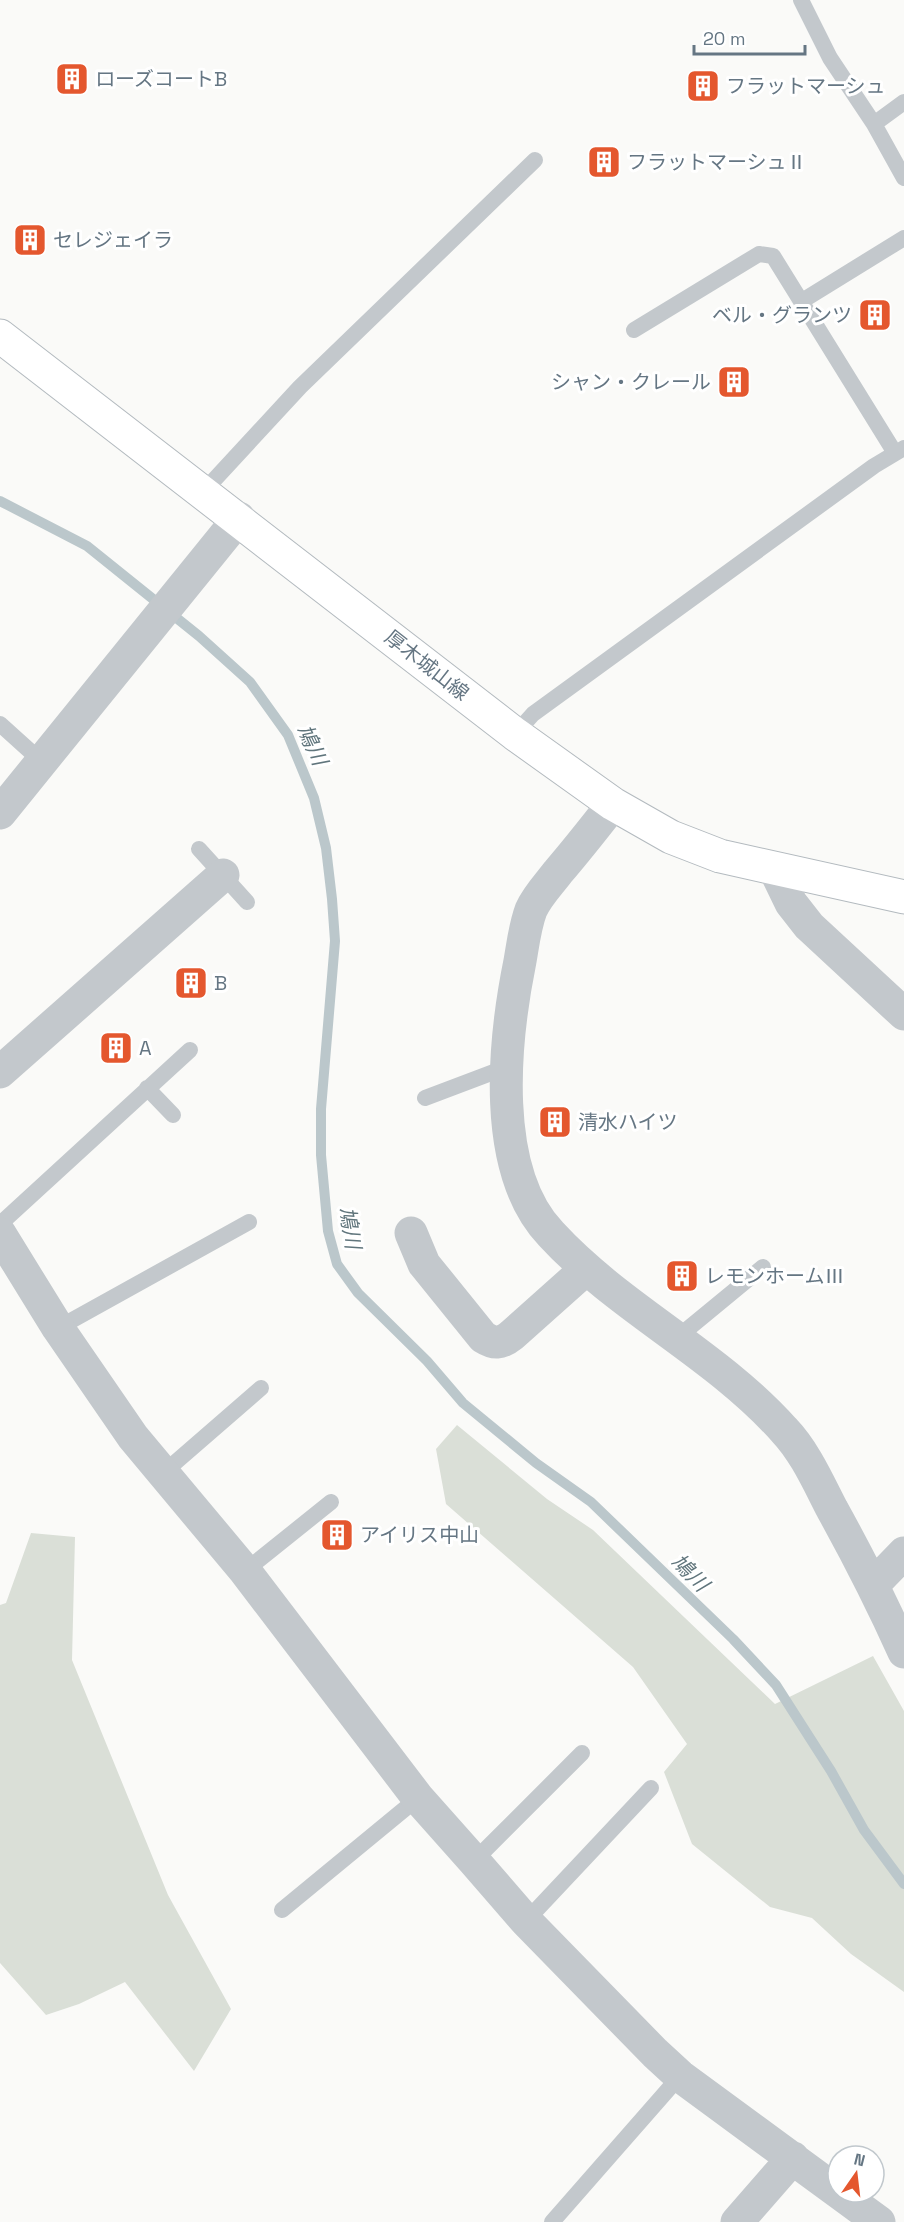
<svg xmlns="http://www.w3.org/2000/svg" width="904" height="2222" font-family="'Space Grotesk','Noto Sans JP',sans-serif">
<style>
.green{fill:#dadfd7}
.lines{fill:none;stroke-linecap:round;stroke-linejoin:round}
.stream{stroke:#bbc7cb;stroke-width:10}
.secondary-casing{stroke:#b3babf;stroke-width:35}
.lane{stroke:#c3c8cc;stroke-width:16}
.street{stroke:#c3c8cc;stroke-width:33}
.secondary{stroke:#fff;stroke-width:33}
.labels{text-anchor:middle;stroke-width:6;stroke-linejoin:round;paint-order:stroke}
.poi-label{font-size:20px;fill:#657683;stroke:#fff;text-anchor:start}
.street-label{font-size:20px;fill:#657683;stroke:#fff}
.water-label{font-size:21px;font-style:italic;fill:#60757c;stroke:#fff}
</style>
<rect width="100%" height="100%" fill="#fafaf8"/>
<path class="green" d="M 457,1425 L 547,1499 L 593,1530 L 775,1704 L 873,1656 L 904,1711 L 904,1992 L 851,1954 L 812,1918 L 770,1907 L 692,1844 L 664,1772 L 687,1744 L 633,1667 L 446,1504 L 436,1449 Z
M 31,1533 L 75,1537 L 72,1660 L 168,1895 L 231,2009 L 194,2071 L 125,1982 L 79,2004 L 46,2015 L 0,1963 L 0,1605 L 6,1603 Z"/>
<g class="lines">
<path class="stream" d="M 0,501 L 87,546 L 199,636 L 250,682 L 288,735 L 314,798 L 326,848 L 332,899 L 335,941 L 321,1109 L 321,1155 L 328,1231 L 337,1264 L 358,1293 L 427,1361 L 463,1403 L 536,1463 L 591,1502 L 733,1639 L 776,1685 L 831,1771 L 864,1830 L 904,1884"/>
<g class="secondary-casing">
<path id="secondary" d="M 0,336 L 515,734 L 613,804 L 671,837 L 720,856 L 904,897"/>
</g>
<path class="lane" d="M 801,0 L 830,58 L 874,124 L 904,178
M 874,124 L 904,102
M 802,301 L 904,238
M 634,330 L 759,254 L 773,256 L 895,453
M 203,492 L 300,387 L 535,160
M 0,724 L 41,761
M 515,734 L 533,714 L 874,466 L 904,448
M 199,849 L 247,902
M 147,1088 L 173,1115
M 425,1098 L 507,1067
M 0,1224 L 190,1050
M 58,1328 L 249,1222
M 678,1337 L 763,1267
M 162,1474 L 261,1388
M 245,1571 L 331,1502
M 474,1861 L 582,1753
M 282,1910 L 418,1798
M 526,1921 L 651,1788
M 552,2222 L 680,2076"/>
<path class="street" d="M 613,804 C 595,827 577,850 558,872 C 549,884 537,896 531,910 C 525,926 523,944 520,961 C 504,1040 490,1170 551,1234 C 620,1309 715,1353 784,1430 C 805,1452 818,1482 832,1509 C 858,1556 882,1603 904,1652
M 0,813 L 239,518
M 775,870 L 791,903 L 809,926 L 904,1014
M 0,1072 L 223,875
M 411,1233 L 424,1264 L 483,1337 C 494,1344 501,1344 512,1335 L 586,1269
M 0,1234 L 58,1328 L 133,1437 L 245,1571 L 418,1798 L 474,1861 L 526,1921 L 655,2053 L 680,2076 L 838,2192
M 873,1585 L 904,1553
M 838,2192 L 879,2222
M 737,2222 L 793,2158"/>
<use href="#secondary" class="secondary"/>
</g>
<defs>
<g id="building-square" transform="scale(1.725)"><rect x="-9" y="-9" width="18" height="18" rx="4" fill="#e4572e" stroke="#fff"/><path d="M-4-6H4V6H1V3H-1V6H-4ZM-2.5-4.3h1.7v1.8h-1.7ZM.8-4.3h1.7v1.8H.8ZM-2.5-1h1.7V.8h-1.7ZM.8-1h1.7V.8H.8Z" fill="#fff"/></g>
</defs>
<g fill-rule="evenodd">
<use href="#building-square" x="72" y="79"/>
<use href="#building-square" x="703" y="86"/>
<use href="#building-square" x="604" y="162"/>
<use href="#building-square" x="30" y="240"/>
<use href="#building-square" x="875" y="315"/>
<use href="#building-square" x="734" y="382"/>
<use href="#building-square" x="191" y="983"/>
<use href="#building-square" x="116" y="1048"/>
<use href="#building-square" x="555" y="1122"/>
<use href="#building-square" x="682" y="1276"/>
<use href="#building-square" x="337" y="1535"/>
</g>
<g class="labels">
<g class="poi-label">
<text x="95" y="86">ローズコートB</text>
<text x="726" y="93">フラットマーシュ</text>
<text x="627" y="169">フラットマーシュⅡ</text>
<text x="53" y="247">セレジェイラ</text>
<text x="852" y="322" text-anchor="end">ベル・グランツ</text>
<text x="711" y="389" text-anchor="end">シャン・クレール</text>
<text x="214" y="990">B</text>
<text x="139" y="1055">A</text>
<text x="578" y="1129">清水ハイツ</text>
<text x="705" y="1283">レモンホームⅢ</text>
<text x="360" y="1542">アイリス中山</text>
</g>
<g class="street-label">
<text transform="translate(427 665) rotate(38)" y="7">厚木城山線</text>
</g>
<g class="water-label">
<text transform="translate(312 745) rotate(65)" y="7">鳩川</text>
<text transform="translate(350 1228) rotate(80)" y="7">鳩川</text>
<text transform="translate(690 1573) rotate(45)" y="7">鳩川</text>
</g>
</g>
<g transform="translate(856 2174) rotate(14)"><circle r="28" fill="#ffffff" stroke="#c1c8cd" stroke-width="1.5"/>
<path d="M0-4.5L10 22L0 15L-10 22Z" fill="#e4572e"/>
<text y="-9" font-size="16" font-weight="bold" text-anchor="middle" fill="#657683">N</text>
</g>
<path d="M694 45v9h111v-9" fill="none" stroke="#657683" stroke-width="3"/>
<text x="703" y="45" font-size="18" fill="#657683" stroke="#ffffff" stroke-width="4.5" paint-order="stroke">20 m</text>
</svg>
